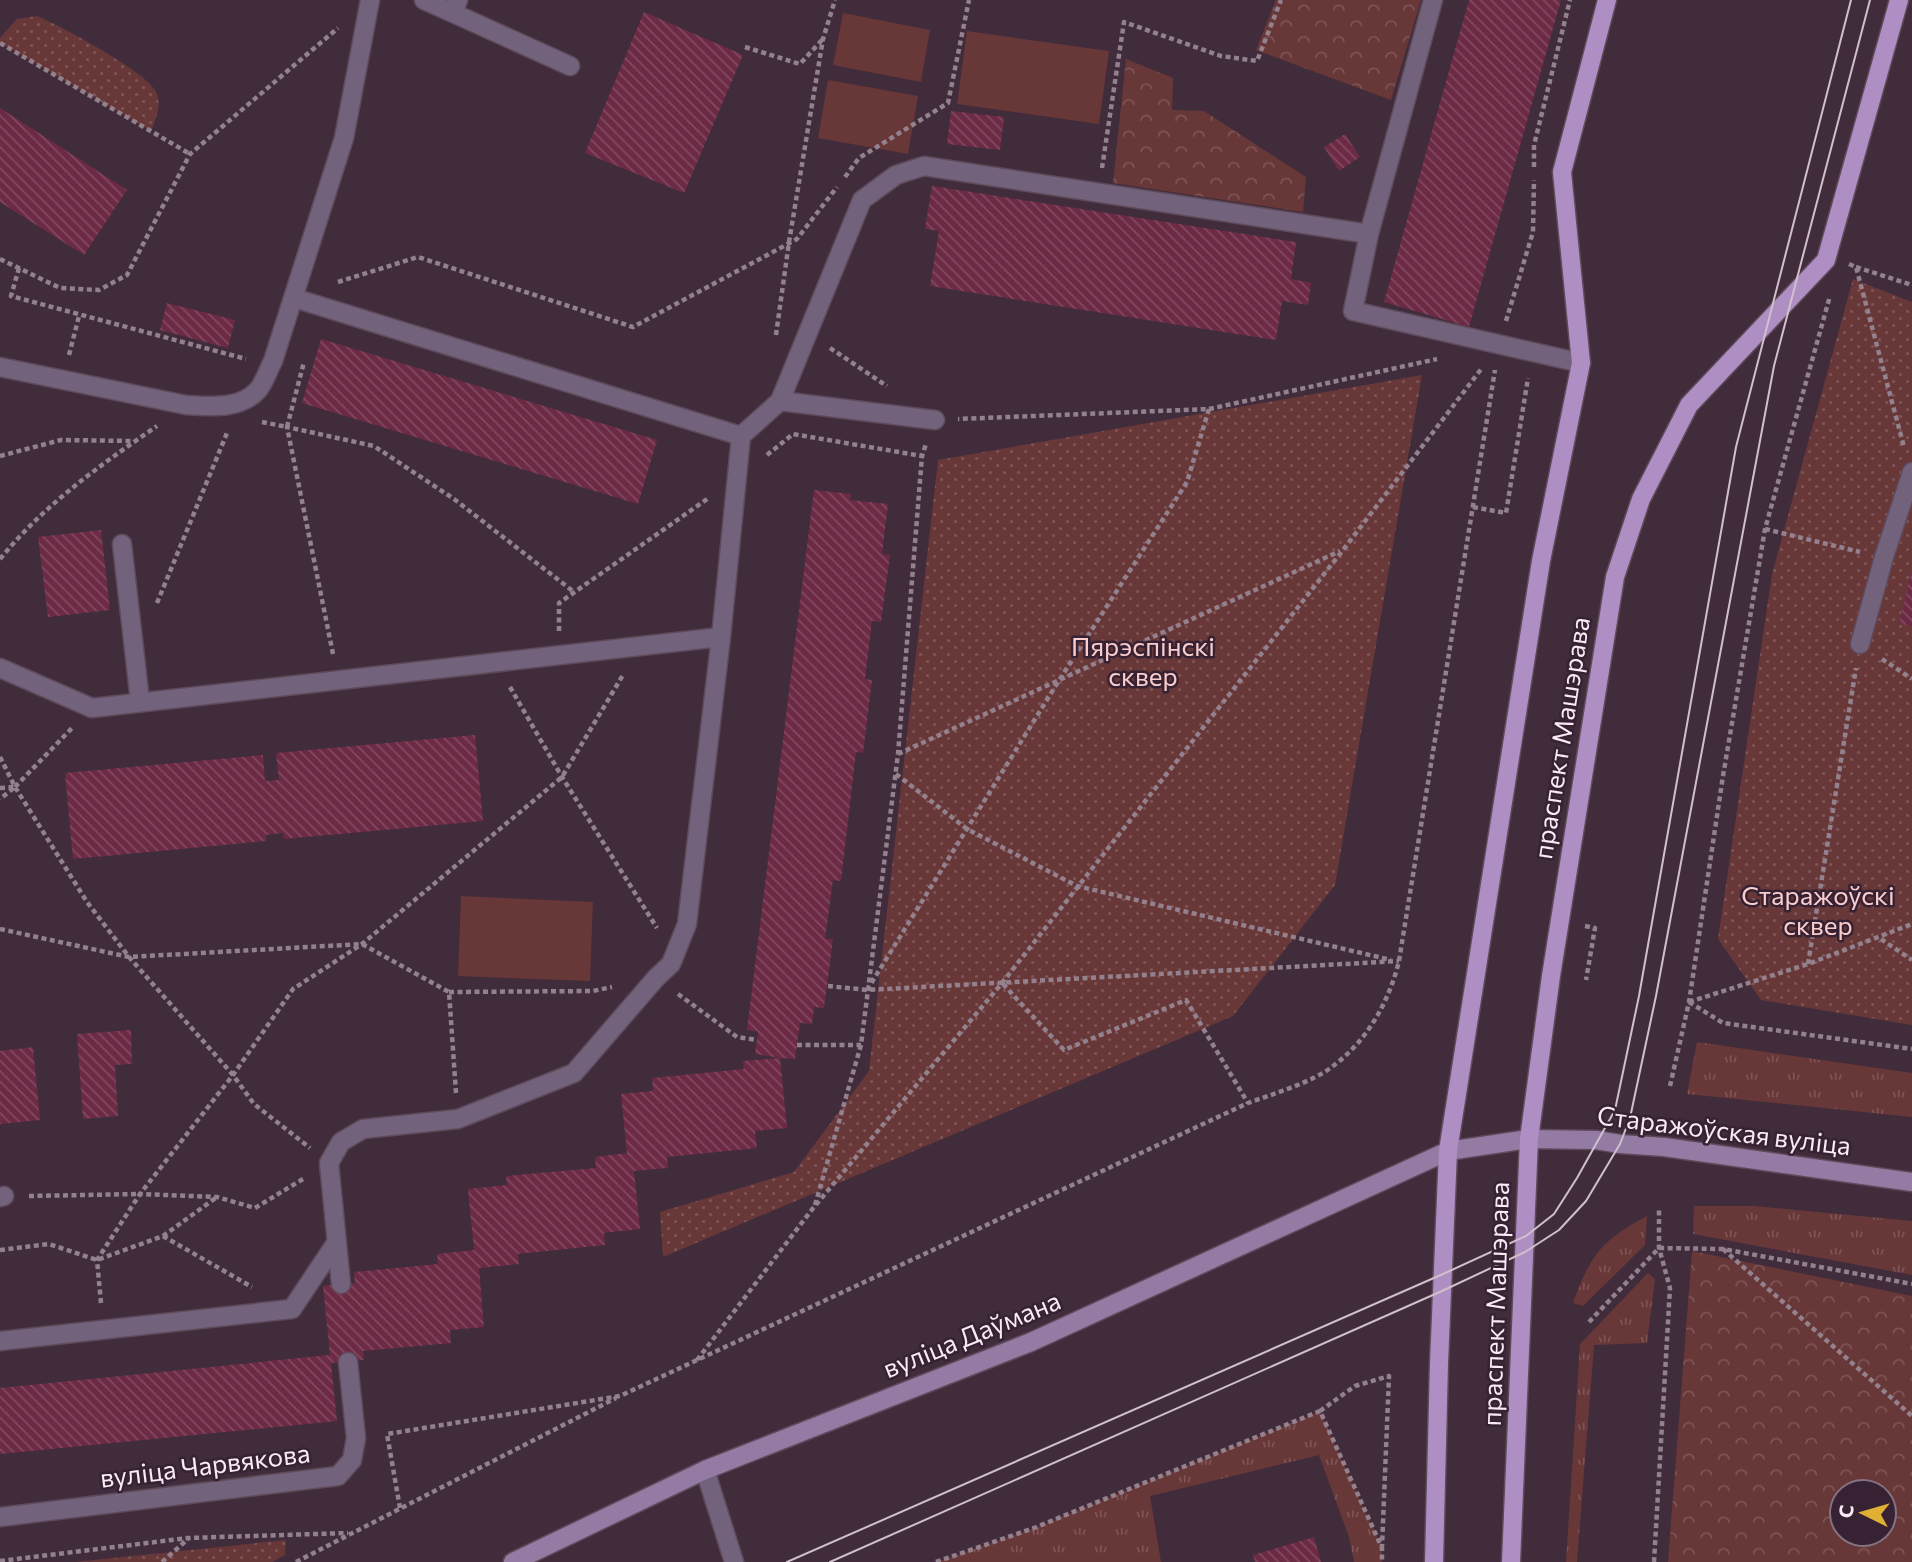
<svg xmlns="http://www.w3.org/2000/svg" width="1912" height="1562" font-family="Commissioner,sans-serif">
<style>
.grass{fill:url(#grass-tufts)}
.forest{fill:url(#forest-crowns);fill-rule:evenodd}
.park{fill:url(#park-dots)}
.pitch{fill:#683738}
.building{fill:url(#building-back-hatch)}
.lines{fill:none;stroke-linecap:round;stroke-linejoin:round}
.service-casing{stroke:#5e4a5a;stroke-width:21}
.minor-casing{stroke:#5e4a5a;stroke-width:21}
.secondary-casing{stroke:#5e4a5a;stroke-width:21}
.primary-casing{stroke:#5e4a5a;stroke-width:21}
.path{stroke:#93818e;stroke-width:4.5;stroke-dasharray:5 3.5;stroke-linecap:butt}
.service{stroke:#72627c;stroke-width:18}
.minor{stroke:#72627c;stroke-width:18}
.secondary{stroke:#947ba4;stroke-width:18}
.primary{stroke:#af8ec3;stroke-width:18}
.tram{stroke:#d0c0cc;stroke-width:2}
.labels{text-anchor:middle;stroke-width:5;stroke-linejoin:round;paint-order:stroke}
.park-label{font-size:26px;fill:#facccc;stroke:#362232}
.street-label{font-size:26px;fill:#f9eaf5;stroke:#362232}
</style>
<defs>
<pattern id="grass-tufts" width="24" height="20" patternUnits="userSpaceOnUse" patternTransform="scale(1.75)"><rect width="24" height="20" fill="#683738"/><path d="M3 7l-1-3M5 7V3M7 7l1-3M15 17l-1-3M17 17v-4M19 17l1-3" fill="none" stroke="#7e5455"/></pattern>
<pattern id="forest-crowns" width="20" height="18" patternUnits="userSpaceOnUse" patternTransform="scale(1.75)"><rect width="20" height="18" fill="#683738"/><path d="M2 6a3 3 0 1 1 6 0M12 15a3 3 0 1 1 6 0" fill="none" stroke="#7e5455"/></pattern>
<pattern id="park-dots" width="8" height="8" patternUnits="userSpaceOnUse" patternTransform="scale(1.75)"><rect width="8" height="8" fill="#683738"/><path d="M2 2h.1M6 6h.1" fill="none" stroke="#7e5455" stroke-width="1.8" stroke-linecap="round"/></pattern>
<pattern id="building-back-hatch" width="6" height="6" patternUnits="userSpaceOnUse" patternTransform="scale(1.75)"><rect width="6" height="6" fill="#6c2a45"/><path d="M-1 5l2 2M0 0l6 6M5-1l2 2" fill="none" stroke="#824960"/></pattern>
</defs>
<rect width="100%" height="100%" fill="#412c3c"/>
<path class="grass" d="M 1697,1042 L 1912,1073 L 1912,1117 L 1687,1094 Z
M 1694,1206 L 1754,1206 L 1912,1221 L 1912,1275 L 1693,1234 Z
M 1647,1216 L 1645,1245 L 1583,1306 L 1573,1303 C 1591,1254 1601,1241 1647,1216 Z
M 1648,1273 L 1655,1279 L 1647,1343 L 1594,1345 L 1577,1562 L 1566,1562 L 1580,1344 Z
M 1320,1411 L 1382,1548 L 1382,1562 L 1354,1562 L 1349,1537 L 1319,1455 L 1150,1496 L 1161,1562 L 936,1562 L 1034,1528 Z"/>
<path class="forest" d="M 1276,0 L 1421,0 L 1391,100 L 1256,50 Z
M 1126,59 L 1173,78 L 1172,110 L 1204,111 L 1306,177 L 1303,212 L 1113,183 Z
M 1692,1251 L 1912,1296 L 1912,1562 L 1668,1562 ZM 1842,1492 L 1884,1492 L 1884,1534 L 1842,1534 Z"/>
<path class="park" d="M 37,16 C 61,26 143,70 155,90 C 163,104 156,118 151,131 L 0,43 L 0,38 L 17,19 Z
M 1853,279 L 1912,302 L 1912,1025 L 1761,1000 L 1718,939 L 1772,574 Z
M 1422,375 L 1335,885 L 1233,1016 L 663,1257 L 660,1212 L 794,1172 L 869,1071 L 938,460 Z
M 286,1540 L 285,1555 L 272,1562 L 75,1562 Z"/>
<path class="pitch" d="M 843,13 L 930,30 L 921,82 L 833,65 Z
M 967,31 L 1109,51 L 1099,124 L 957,104 Z
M 828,80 L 918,96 L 908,154 L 818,138 Z
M 461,896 L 593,902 L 590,981 L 458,976 Z"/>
<path class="building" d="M 1469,0 L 1561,0 L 1469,327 L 1384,302 Z
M 644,12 L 743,55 L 684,193 L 585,153 Z
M 0,108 L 127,190 L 84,255 L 0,202 Z
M 951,111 L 1004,117 L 1000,150 L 947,144 Z
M 1345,134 L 1360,157 L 1339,171 L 1324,147 Z
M 932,186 L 1296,242 L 1291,279 L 1311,283 L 1308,305 L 1282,301 L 1276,340 L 930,286 L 939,231 L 925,229 Z
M 167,303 L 235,320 L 228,348 L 160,330 Z
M 321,339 L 657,440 L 638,504 L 302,403 Z
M 814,490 L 851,494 L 850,500 L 888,504 L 882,554 L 890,555 L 881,622 L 872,621 L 865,679 L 872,680 L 863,753 L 856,752 L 841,881 L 833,880 L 825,939 L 833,939 L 824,1008 L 814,1007 L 812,1024 L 800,1023 L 795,1059 L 780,1058 L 787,1128 L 755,1131 L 757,1148 L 667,1157 L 668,1168 L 634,1171 L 640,1229 L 604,1233 L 605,1245 L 518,1254 L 519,1264 L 479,1268 L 484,1327 L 450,1330 L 451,1343 L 363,1351 L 364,1360 L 331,1363 L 337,1421 L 0,1454 L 0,1388 L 330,1355 L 323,1286 L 355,1283 L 354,1272 L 438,1264 L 437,1254 L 474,1250 L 468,1189 L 507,1185 L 506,1176 L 596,1168 L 595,1157 L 627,1153 L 621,1094 L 653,1091 L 652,1078 L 744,1069 L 743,1061 L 780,1058 L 755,1054 L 758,1032 L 747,1030 Z
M 101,530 L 110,610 L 48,617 L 38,537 Z
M 1911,573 L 1912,573 L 1912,627 L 1899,623 Z
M 475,735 L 483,821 L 284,839 L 283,833 L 266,835 L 266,841 L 73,859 L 65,773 L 263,755 L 265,781 L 279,780 L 276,753 Z
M 131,1030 L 132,1064 L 115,1065 L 118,1116 L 83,1119 L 77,1034 Z
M 33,1047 L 40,1120 L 0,1124 L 0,1051 Z
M 1314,1537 L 1321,1562 L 1255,1562 L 1253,1555 Z"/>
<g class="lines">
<g class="service-casing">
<path id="service" d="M 424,0 L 453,13
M 458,0 L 453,13 L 570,66
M 1433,0 L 1369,234 L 1353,311 L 1581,363
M 294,298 L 741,436
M 780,401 L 935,420
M 122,544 L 140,701
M 1860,644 L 1884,557 L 1912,472
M 0,668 L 92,708 L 721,637
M 0,1197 L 4,1196
M 341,1284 L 329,1163 L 341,1142 L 363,1129 L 458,1119 L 574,1073 L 656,978 L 671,964 L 687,924 L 721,637 L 741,436 L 780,401 L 862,200 L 896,175 L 924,166 L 1369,234
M 0,1341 L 292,1309 L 336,1243
M 705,1470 L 734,1562"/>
</g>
<g class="minor-casing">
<path id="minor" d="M 0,367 L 186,405 C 210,406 239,410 257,391 C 264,384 268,370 273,361 L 344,138 L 370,0
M 0,1517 L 338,1476 L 352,1460 L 356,1438 L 348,1362"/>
</g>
<g class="secondary-casing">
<path id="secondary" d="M 513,1562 L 705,1470 L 1031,1342 L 1448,1151 L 1529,1139 L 1596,1140 L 1620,1144 L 1664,1147 L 1912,1182"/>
</g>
<g class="primary-casing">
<path id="primary" d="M 1434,1562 L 1439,1363 L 1448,1151 L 1541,561 L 1581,363 L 1562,172 L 1607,0
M 1511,1562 L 1529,1139 L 1551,976 L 1615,577 L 1641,499 L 1689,405 L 1826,260 L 1899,0"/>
</g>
<path class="path" d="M 0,43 L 190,154
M 745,47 L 800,64 L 822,40
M 1534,167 L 1534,145 L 1570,0
M 1102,168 L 1124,22 L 1221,56 L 1257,61 L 1281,0
M 845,177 L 859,158 L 948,103 L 969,0
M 0,259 L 60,288 L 99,290 L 127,275 L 190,154 L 338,28
M 1849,264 L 1856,267 L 1904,447
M 1856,267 L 1912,285
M 19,268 L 11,296 L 246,359
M 338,282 L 418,257 L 633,327 L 797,239 L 837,187
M 1506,321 L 1533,232 L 1534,180
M 776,335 L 789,242 L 823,39 L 835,0
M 830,348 L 887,386
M 69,355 L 79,316
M 1209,409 L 1437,359
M 262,422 L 287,427 L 304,362
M 767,455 L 793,434 L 922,456
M 0,456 L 61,440 L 133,441
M 1473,507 L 1506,513 L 1528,378
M 1765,529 L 1860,552
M 0,559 C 45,504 99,466 157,426
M 157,603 L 227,433
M 559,631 L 559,603 L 710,497
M 333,654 L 287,427 L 374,446 L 454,499 L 574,592
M 1882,659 L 1912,679
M 510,687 L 562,777 L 657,928
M 898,754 L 1340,551
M 0,757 L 15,787 L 87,902 L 129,957 L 233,1075 L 254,1104 L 310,1148
M 896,774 L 967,829 L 1077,886 L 1391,960
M 15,787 L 73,727
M 0,788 L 15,787 L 0,799
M 1585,926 L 1595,928 L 1586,980
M 0,929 L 129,957 L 362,944 L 449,992 L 456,1093
M 1881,939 L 1912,960
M 1808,964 L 1856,668
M 1003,984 L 1064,1050 L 1186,1000 L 1248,1103
M 828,986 L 867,990 L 1399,961
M 867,990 L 1058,682 L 1187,482 L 1209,409 L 958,419
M 449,992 L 593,991 L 612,987
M 678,994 L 737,1037 L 757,1040
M 1689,1002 L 1808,964 L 1912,924
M 1689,1002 L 1723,1023 L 1912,1049
M 797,1045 L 861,1045
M 1670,1086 L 1689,1002 L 1723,776 L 1765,529 L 1830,296
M 303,1179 L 255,1208 L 217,1197 L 140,1194 L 233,1075 L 293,989 L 362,944 L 562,777 L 623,675
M 29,1196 L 139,1194
M 815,1205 L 861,1045 L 898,754 L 922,456 L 926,444
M 163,1236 L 252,1287
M 1723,1249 L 1912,1416
M 0,1250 L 49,1244 L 97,1260 L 163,1236 L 217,1197
M 101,1303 L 97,1260 L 140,1194
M 1589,1322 L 1659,1248 L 1723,1249 L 1912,1284
M 697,1360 L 814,1207 L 1002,983 L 1343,550 L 1482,368
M 1320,1411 L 1355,1386 L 1389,1376 L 1382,1547
M 400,1508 L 387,1434 L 620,1396 L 1248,1103 C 1273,1094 1313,1082 1333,1066 C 1367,1041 1389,1002 1399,961 L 1495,370
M 0,1561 L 188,1538 L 348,1533
M 162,1562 L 188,1539
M 296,1562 L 616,1398
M 936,1562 L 1034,1528 L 1320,1411 L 1382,1548 L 1382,1562
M 1654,1562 L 1670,1288 L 1659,1248 L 1659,1209"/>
<use href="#service" class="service"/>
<use href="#minor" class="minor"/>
<use href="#secondary" class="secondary"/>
<use href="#primary" class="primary"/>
<path class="tram" d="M 787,1562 L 1443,1274 L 1526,1236 L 1554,1214 L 1577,1178 L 1615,1110 L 1639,996 L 1736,447 L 1851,0
M 830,1562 L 1442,1291 L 1525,1252 L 1559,1230 L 1586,1201 L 1620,1144 L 1630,1118 L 1656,996 L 1774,366 L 1870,0"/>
</g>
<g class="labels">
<g class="park-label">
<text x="1143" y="656">Пярэспінскі<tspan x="1143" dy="30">сквер</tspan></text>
<text x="1818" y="905">Старажоўскі<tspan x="1818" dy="30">сквер</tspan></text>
</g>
<g class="street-label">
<text transform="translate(1562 738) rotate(-81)" y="9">праспект Машэрава</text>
<text transform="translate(1724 1131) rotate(7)" y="9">Старажоўская вуліца</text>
<text transform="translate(1496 1304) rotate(-88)" y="9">праспект Машэрава</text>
<text transform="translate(972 1335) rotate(-22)" y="9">вуліца Даўмана</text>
<text transform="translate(205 1466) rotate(-7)" y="9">вуліца Чарвякова</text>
</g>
</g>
<g transform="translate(1863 1513) rotate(275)"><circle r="33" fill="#362232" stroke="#847280" stroke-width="2"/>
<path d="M0-5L12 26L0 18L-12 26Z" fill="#e0b034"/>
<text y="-10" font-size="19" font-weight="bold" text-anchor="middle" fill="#f9eaf5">С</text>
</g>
</svg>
